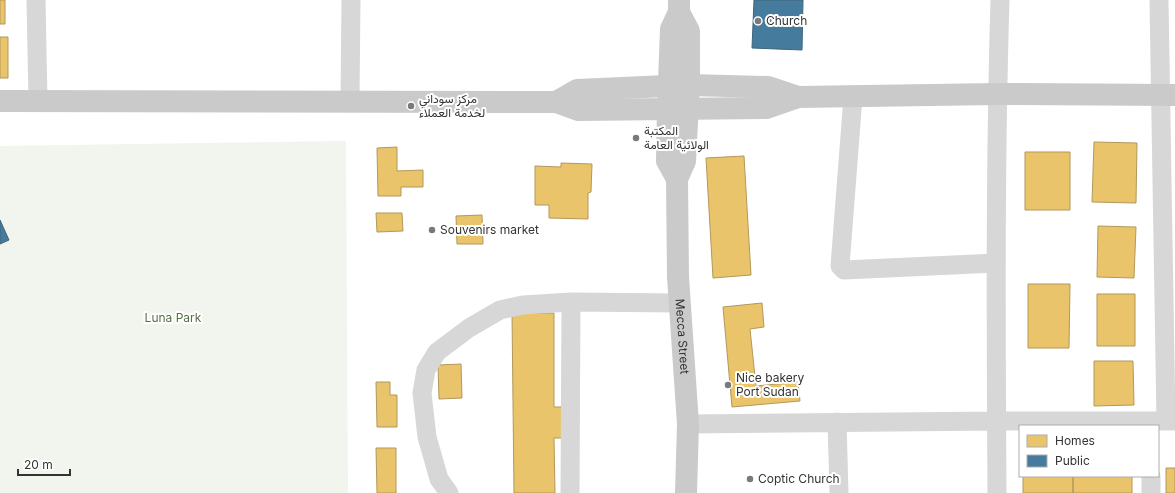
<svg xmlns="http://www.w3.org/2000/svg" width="1175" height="493" font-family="Inter,Vazirmatn,sans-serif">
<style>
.green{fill:#f1f5ed}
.homes{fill:#e9c46a;stroke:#b2985a}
.public{fill:#457b9d;stroke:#40657d}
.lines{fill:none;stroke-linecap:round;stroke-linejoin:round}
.minor{stroke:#d7d7d7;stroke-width:19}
.major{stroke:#cacaca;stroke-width:22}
.poi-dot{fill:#7a7a7a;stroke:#fff;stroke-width:1.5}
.labels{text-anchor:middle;stroke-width:4;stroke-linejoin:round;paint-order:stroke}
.poi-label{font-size:12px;fill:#333;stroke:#fff;text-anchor:start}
.park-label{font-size:12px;fill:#56703f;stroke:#fff}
.street-label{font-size:12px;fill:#333;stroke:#fff}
</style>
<rect width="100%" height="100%" fill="#fff"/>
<path class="green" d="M 346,141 L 348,493 L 0,493 L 0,146 Z"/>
<path class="homes" d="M 0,0 L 5,0 L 5,24 L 0,24 Z
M 0,37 L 8,37 L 8,78 L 0,78 Z
M 1094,142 L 1137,143 L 1136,203 L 1092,202 Z
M 397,147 L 397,171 L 423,170 L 423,187 L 401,187 L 401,196 L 378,196 L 377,148 Z
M 1025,152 L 1070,152 L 1070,210 L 1025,210 Z
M 744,156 L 751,275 L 713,278 L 706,158 Z
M 561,163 L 592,164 L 591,192 L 588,193 L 588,219 L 549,218 L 549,205 L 535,205 L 535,166 L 561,167 Z
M 376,213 L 402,213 L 403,231 L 377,232 Z
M 482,215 L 483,244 L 457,244 L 456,216 Z
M 1098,226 L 1136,227 L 1134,278 L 1097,277 Z
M 1028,284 L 1070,284 L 1069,348 L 1028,348 Z
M 1097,294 L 1135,294 L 1135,346 L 1097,346 Z
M 762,303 L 764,327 L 750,329 L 756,386 L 798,382 L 800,401 L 732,407 L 723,307 Z
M 512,313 L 554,313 L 554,407 L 562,407 L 562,438 L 554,438 L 555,493 L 514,493 Z
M 1094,361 L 1133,361 L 1134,405 L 1094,406 Z
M 461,364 L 462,398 L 439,399 L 438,365 Z
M 376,382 L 390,382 L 390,395 L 397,395 L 397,427 L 377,427 Z
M 376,448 L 396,448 L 396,493 L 377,493 Z
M 1166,468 L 1175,468 L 1175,493 L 1166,493 Z
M 1023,476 L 1073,476 L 1073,493 L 1023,493 Z
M 1073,476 L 1132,476 L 1132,493 L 1073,493 Z"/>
<path class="public" d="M 754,0 L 803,0 L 802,50 L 752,48 Z
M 0,220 L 9,240 L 0,244 Z"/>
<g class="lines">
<path class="minor" d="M 36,0 L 38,101
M 1159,0 L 1166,421
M 853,97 L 840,266 L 844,270 L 996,263
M 350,100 L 351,0
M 837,422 L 839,493
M 688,424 L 997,421 L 1175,421
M 449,493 L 439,479 L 427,437 L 422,393 L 426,370 L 437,352 L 469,328 L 500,310 L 523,305 L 571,302
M 570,493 L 571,302 L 679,303
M 997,493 C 996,329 995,164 1000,0
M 1151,493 L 1151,476"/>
<g class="major">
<path id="s1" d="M 679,12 L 671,29 L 668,108 L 667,161 L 677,179 L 678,277 L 688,424 L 686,493"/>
<path d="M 0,101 L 556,102 L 578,110 L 766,108 L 798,97"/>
<path d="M 556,102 L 577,90 L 689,85 L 768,87 L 798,97 L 997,94 L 1175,95"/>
<path d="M 677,179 L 685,161 L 689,85 L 689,31 L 679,12 L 679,2"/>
</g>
</g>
<g class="poi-dot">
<circle cx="758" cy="21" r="4"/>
<circle cx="411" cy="106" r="4"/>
<circle cx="636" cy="138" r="4"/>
<circle cx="432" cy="230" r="4"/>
<circle cx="728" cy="385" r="4"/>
<circle cx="750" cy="479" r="4"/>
</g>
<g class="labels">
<g class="poi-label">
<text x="766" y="25">Church</text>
<text x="419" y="103">مركز سوداني<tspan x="419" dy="14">لخدمة العملاء</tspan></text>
<text x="644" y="135">المكتبة<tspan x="644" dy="14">الولائية العامة</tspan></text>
<text x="440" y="234">Souvenirs market</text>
<text x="736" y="382">Nice bakery<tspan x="736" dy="14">Port Sudan</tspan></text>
<text x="758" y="483">Coptic Church</text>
</g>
<g class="park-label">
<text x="173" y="322">Luna Park</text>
</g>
<g class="street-label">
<text dy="4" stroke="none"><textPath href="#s1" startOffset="329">Mecca Street</textPath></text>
</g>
</g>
<rect x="1019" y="425" width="140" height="52" fill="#ffffff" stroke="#adadad"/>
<rect x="1027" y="435" width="20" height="12" fill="#e9c46a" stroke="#adadad"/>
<text x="1055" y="445" font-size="12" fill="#333333">Homes</text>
<rect x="1027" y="455" width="20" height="12" fill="#457b9d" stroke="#adadad"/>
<text x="1055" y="465" font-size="12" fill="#333333">Public</text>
<path d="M18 469v6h52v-6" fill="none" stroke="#333333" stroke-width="2"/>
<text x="24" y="469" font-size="12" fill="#333333" stroke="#ffffff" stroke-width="3" paint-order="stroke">20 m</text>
</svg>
